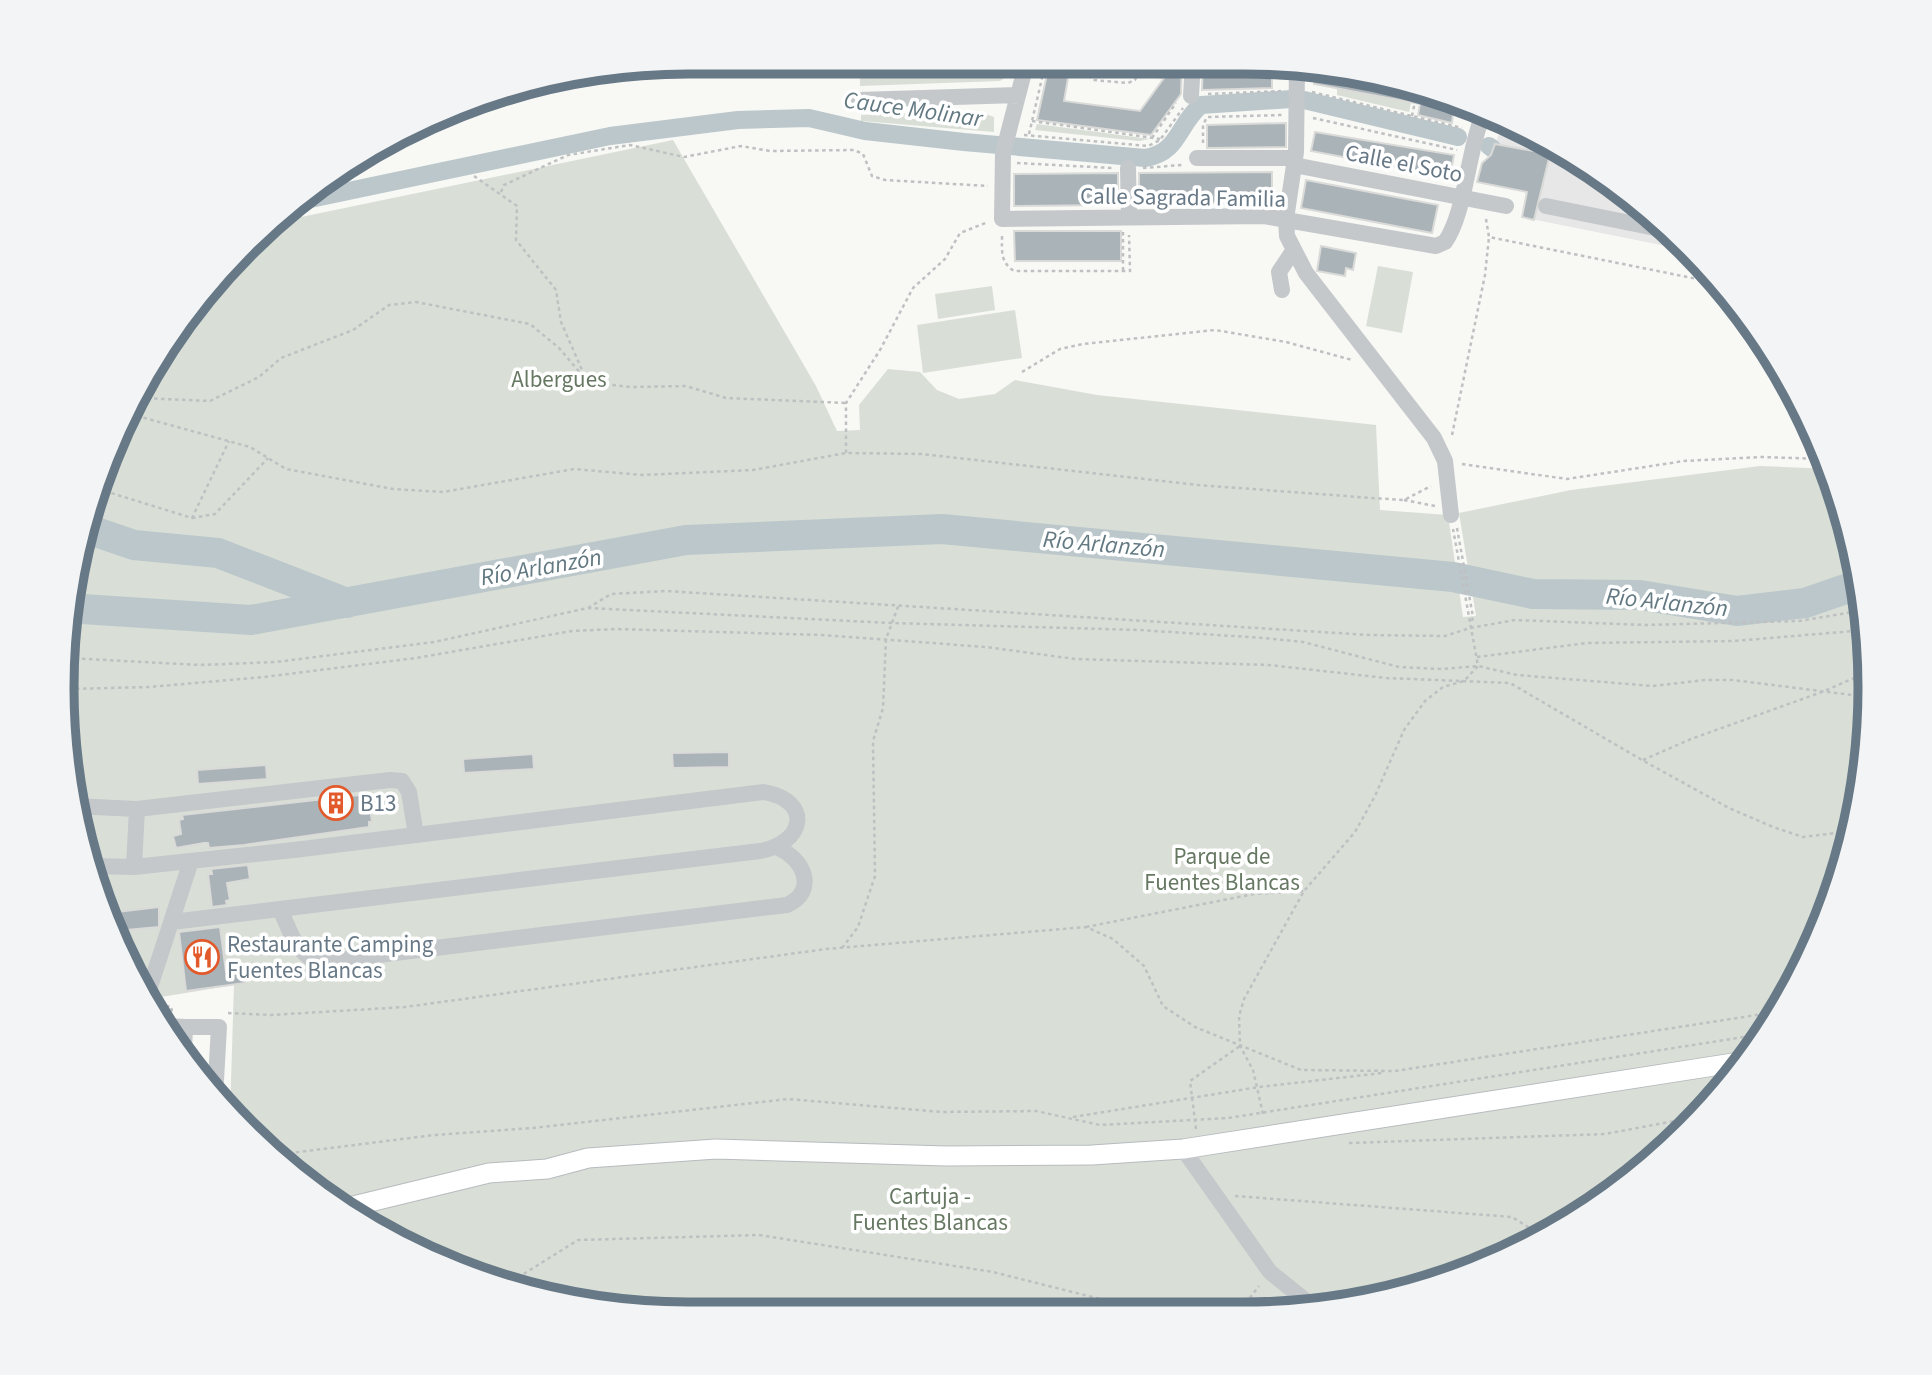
<svg xmlns="http://www.w3.org/2000/svg" width="1932" height="1375" font-family="'Source Sans 3',sans-serif">
<style>
.built{fill:#e6e7e6}
.green{fill:#d9dfd6}
.lines{fill:none;stroke-linecap:round;stroke-linejoin:round}
.canal{stroke:#bbc7cb;stroke-width:18}
.river{stroke:#bbc7cb;stroke-width:30}
.building{fill:#aab3b8;stroke:#dadad8;stroke-width:2}
.major-casing{stroke:#b7bbbf;stroke-width:21}
.path{stroke:#bec0c2;stroke-width:2.5;stroke-dasharray:3.5 3.5;stroke-linecap:butt}
.minor{stroke:#c4c8cb;stroke-width:16}
.major{stroke:#fff;stroke-width:19}
.labels{text-anchor:middle;stroke-width:7;stroke-linejoin:round;paint-order:stroke}
.street-label{font-size:23px;fill:#677886;stroke:#fff}
.park-label{font-size:23px;fill:#667862;stroke:#fff}
.poi-label{font-size:23px;fill:#677886;stroke:#fff;text-anchor:start}
.water-label{font-size:24px;font-style:italic;fill:#637982;stroke:#fff}
.rim{fill:none;stroke:#677886;stroke-width:9}
</style>
<rect width="100%" height="100%" fill="#f8f8f5"/>
<path class="built" d="M 1503,125 L 1558,145 L 1686,250 L 1522,217 L 1533,163 L 1490,155 Z"/>
<path class="green" d="M 1012,61 L 1006,77 L 1000,81 L 860,86 L 860,76 L 936,75 Z
M 1337,86 L 1411,102 L 1409,112 L 1337,95 Z
M 977,111 L 994,117 L 994,132 L 861,121 L 861,115 Z
M 1037,124 L 1150,139 L 1139,141 L 1035,130 Z
M 673,140 L 816,386 L 837,431 L 860,430 L 859,405 L 888,369 L 920,372 L 937,390 L 959,399 L 995,394 L 1015,380 L 1097,395 L 1376,425 L 1380,510 L 1448,515 L 1463,617 L 1476,616 L 1459,513 L 1571,490 L 1760,466 L 1830,469 L 1837,486 L 1865,605 L 1869,728 L 1850,849 L 1806,964 L 1742,1068 L 1658,1158 L 1521,1249 L 1327,1308 L 647,1312 L 526,1293 L 411,1249 L 307,1185 L 230,1113 L 234,985 L 149,999 L 126,965 L 73,809 L 67,606 L 109,447 L 216,275 L 277,222 Z
M 1378,266 L 1413,272 L 1402,333 L 1366,326 Z
M 992,286 L 995,310 L 938,319 L 935,294 Z
M 1015,310 L 1022,358 L 923,373 L 917,325 Z"/>
<g class="lines">
<path class="canal" d="M 1304,100 L 1458,137
M 1489,146 L 1493,149
M 301,201 L 610,136 L 738,120 L 809,118 L 865,131 L 964,142 L 1145,158 C 1179,153 1178,124 1201,105 L 1291,99"/>
<path class="river" d="M 87,529 L 134,545 L 218,553 L 347,603
M 67,608 L 251,620 L 686,540 L 942,529 L 1453,577 L 1533,594 L 1640,595 L 1737,611 L 1805,603 L 1860,584"/>
</g>
<path class="building" d="M 1050,61 L 1071,61 L 1064,101 L 1140,111 L 1164,78 L 1147,76 L 1148,61 L 1182,61 L 1181,94 L 1151,135 L 1037,120 Z
M 1203,61 L 1272,64 L 1272,88 L 1202,90 Z
M 1314,68 L 1367,73 L 1454,106 L 1452,123 L 1418,115 L 1420,104 L 1314,84 Z
M 1286,123 L 1286,147 L 1207,148 L 1207,125 Z
M 1315,132 L 1454,155 L 1450,177 L 1311,151 Z
M 1495,144 L 1550,154 L 1534,220 L 1522,217 L 1527,192 L 1477,182 L 1482,163 L 1491,155 Z
M 1272,172 L 1272,202 L 1139,204 L 1139,173 Z
M 1118,173 L 1118,205 L 1014,206 L 1014,174 Z
M 1306,180 L 1438,205 L 1432,233 L 1301,208 Z
M 1014,231 L 1121,231 L 1121,261 L 1015,261 Z
M 1321,246 L 1356,253 L 1353,270 L 1346,268 L 1345,276 L 1317,271 Z
M 729,752 L 729,767 L 673,768 L 672,753 Z
M 533,754 L 534,769 L 464,773 L 463,759 Z
M 266,765 L 267,779 L 198,784 L 197,770 Z
M 368,794 L 372,822 L 369,822 L 369,827 L 244,845 L 209,848 L 208,843 L 204,843 L 176,848 L 173,836 L 181,834 L 179,820 L 183,819 L 182,815 Z
M 248,865 L 250,879 L 227,883 L 230,900 L 226,901 L 227,905 L 212,907 L 208,874 L 212,874 L 211,869 Z
M 159,907 L 159,927 L 115,931 L 108,913 Z
M 220,927 L 226,972 L 244,970 L 245,983 L 186,991 L 179,932 Z"/>
<g class="lines">
<g class="major-casing">
<path id="major" d="M 345,1208 L 489,1173 L 547,1169 L 588,1158 L 716,1149 L 946,1156 L 1092,1155 L 1183,1149 L 1746,1061"/>
</g>
<path class="path" d="M 780,61 L 911,66 L 954,61
M 1090,61 L 1089,75 L 1093,80 L 1128,83 L 1135,80 L 1140,68
M 859,66 L 858,71 L 918,72 L 985,61
M 1312,92 L 1462,128
M 1208,94 L 1281,91
M 1412,116 L 1417,92
M 1313,118 L 1457,150
M 1032,121 L 1161,139
M 1029,134 L 1046,61
M 1024,135 L 1148,146 L 1160,140 L 1183,108
M 1152,138 L 1176,103
M 1203,143 L 1203,125 L 1207,117 L 1282,115
M 1017,163 L 1112,168
M 1143,168 L 1182,165
M 474,176 L 517,206 L 516,240 L 556,290 L 561,322 L 586,379
M 501,192 L 504,185 L 568,155 L 630,145 L 684,157 L 741,146 L 770,151 L 854,150 L 863,154 L 872,176 L 885,180 L 988,186
M 1486,219 L 1489,237 L 1722,284
M 1123,232 L 1123,271
M 1002,236 C 1002,251 1000,262 1014,271 L 1130,271 L 1129,235
M 1022,372 L 1060,349 L 1083,344 L 1215,330 L 1286,342 L 1352,360
M 140,398 L 210,401 L 259,377 L 281,358 L 353,330 L 389,305 L 416,302 L 530,324 L 559,348 L 588,382 L 630,387 L 686,386 L 726,398 L 846,403
M 130,414 L 250,447 L 286,469 L 393,489 L 443,492 L 574,469 L 642,475 L 753,470 L 846,453 L 922,454 L 1198,485 L 1372,498 L 1404,500 L 1431,486
M 1452,435 L 1485,275 L 1489,237
M 846,453 L 846,403 L 880,350 L 913,288 L 945,259 L 960,233 L 988,222
M 1462,464 L 1567,479 L 1684,461 L 1761,457 L 1825,459
M 98,489 L 192,518 L 229,441
M 1404,500 L 1435,506
M 192,518 L 215,514 L 268,458
M 1457,528 L 1473,617 L 1471,624
M 588,608 L 611,594 L 666,591 L 1369,635 L 1445,636 L 1470,628 L 1515,620 L 1646,625 L 1799,621 L 1865,610
M 1477,657 L 1587,643 L 1734,641 L 1866,630
M 68,658 L 200,665 L 276,662 L 434,642 L 588,608 L 891,623 L 1139,630 L 1264,638 L 1303,642 L 1399,667 L 1442,669 L 1478,666 L 1517,675 L 1653,686 L 1705,680 L 1733,680 L 1868,697
M 69,689 L 149,687 L 264,677 L 416,658 L 572,631 L 616,629 L 822,635 L 986,647 L 1075,659 L 1269,665 L 1386,678 L 1510,683 L 1642,760 L 1729,808 L 1773,827 L 1803,837 L 1853,831
M 1643,760 L 1691,739 L 1822,692 L 1868,672
M 1086,927 L 1254,894 L 1304,891
M 842,948 L 858,927 L 875,876 L 873,741 L 883,708 L 886,639 L 899,604
M 159,1007 L 171,1006 L 172,1012
M 228,1013 L 271,1015 L 405,1007 L 826,949 L 1086,927 L 1113,939 L 1144,966 L 1163,1006 L 1195,1027 L 1301,1070 L 1395,1071
M 1395,1071 L 1776,1012
M 1263,1114 L 1253,1070 L 1240,1046 L 1239,1016 L 1244,999 L 1304,891 L 1355,832 L 1375,796 L 1404,730 L 1425,701 L 1443,687 L 1464,681 L 1478,666 L 1453,529
M 1073,1117 L 1259,1087 L 1382,1073
M 1196,1129 L 1190,1081 L 1240,1046
M 1349,1143 L 1605,1134 L 1696,1117
M 275,1155 L 434,1135 L 533,1128 L 788,1099 L 942,1112 L 1036,1111 L 1100,1125 L 1228,1118 L 1763,1034
M 1235,1196 L 1512,1217 L 1542,1236
M 506,1285 L 578,1240 L 759,1235 L 993,1272 L 1140,1309
M 1241,1309 L 1259,1286"/>
<path class="minor" d="M 1027,61 L 1003,153 L 1002,219 L 1264,216 L 1436,246 L 1445,242 C 1465,214 1468,152 1482,117
M 1297,66 L 1296,152 L 1286,219 L 1287,236 L 1306,273 L 1434,438 L 1445,461 L 1451,515
M 1191,96 L 1193,61
M 859,100 L 1018,95
M 1197,158 L 1295,158
M 1294,165 L 1506,206
M 1128,168 L 1129,217
M 1546,206 L 1660,229
M 1282,290 L 1279,272 L 1293,251
M 73,806 L 137,809 L 390,780 L 402,781 L 409,792 L 416,835
M 93,866 L 134,867 L 294,850 L 764,792 C 813,801 805,843 760,851 L 172,922
M 134,867 L 137,809
M 280,909 C 290,930 296,957 321,962 L 787,905 C 818,891 804,859 778,848
M 147,996 L 191,861
M 167,1026 L 185,1027
M 184,1051 L 185,1027 L 219,1027 L 215,1098
M 1183,1149 L 1270,1272 L 1315,1308"/>
<use href="#major" class="major"/>
</g>
<defs>
<g id="building-ring" transform="scale(1.75)"><circle r="9.5" fill="#fff" stroke="#e25a2b" stroke-width="1.5"/><path d="M-4-6H4V6H1V3H-1V6H-4ZM-2.5-4.3h1.7v1.8h-1.7ZM.8-4.3h1.7v1.8H.8ZM-2.5-1h1.7V.8h-1.7ZM.8-1h1.7V.8H.8Z" fill="#e25a2b"/></g>
<g id="restaurant-ring" transform="scale(1.75)"><circle r="9.5" fill="#fff" stroke="#e25a2b" stroke-width="1.5"/><path d="M-5-6h1v4h1v-4h1v4h1v-4h1v5L-1.5 .5V6h-2V.5L-5-1ZM5-6V6H3V1.5H1.5Q1.5-4 5-6Z" fill="#e25a2b"/></g>
</defs>
<g fill-rule="evenodd">
<use href="#building-ring" x="336" y="803"/>
<use href="#restaurant-ring" x="202" y="957"/>
</g>
<g class="labels">
<g class="street-label">
<text transform="translate(1404 163) rotate(11)" y="8">Calle el Soto</text>
<text transform="translate(1183 197) rotate(1)" y="8">Calle Sagrada Familia</text>
</g>
<g class="park-label">
<text x="559" y="387">Albergues</text>
<text x="1222" y="864">Parque de<tspan x="1222" dy="26">Fuentes Blancas</tspan></text>
<text x="930" y="1204">Cartuja -<tspan x="930" dy="26">Fuentes Blancas</tspan></text>
</g>
<g class="poi-label">
<text x="360" y="811">B13</text>
<text x="227" y="952">Restaurante Camping<tspan x="227" dy="26">Fuentes Blancas</tspan></text>
</g>
<g class="water-label">
<text transform="translate(913 109) rotate(8)" y="8">Cauce Molinar</text>
<text transform="translate(1104 544) rotate(5)" y="8">Río Arlanzón</text>
<text transform="translate(541 567) rotate(-10)" y="8">Río Arlanzón</text>
<text transform="translate(1667 602) rotate(6)" y="8">Río Arlanzón</text>
</g>
</g>
<path d="M0 0H1932V1375H0ZM688 74H1244A614 614 0 0 1 1858 688V688A614 614 0 0 1 1244 1302H688A614 614 0 0 1 74 688V688A614 614 0 0 1 688 74Z" fill="#f3f4f5" fill-rule="evenodd"/>
<path class="rim" d="M688 74H1244A614 614 0 0 1 1858 688V688A614 614 0 0 1 1244 1302H688A614 614 0 0 1 74 688V688A614 614 0 0 1 688 74Z"/>
</svg>
